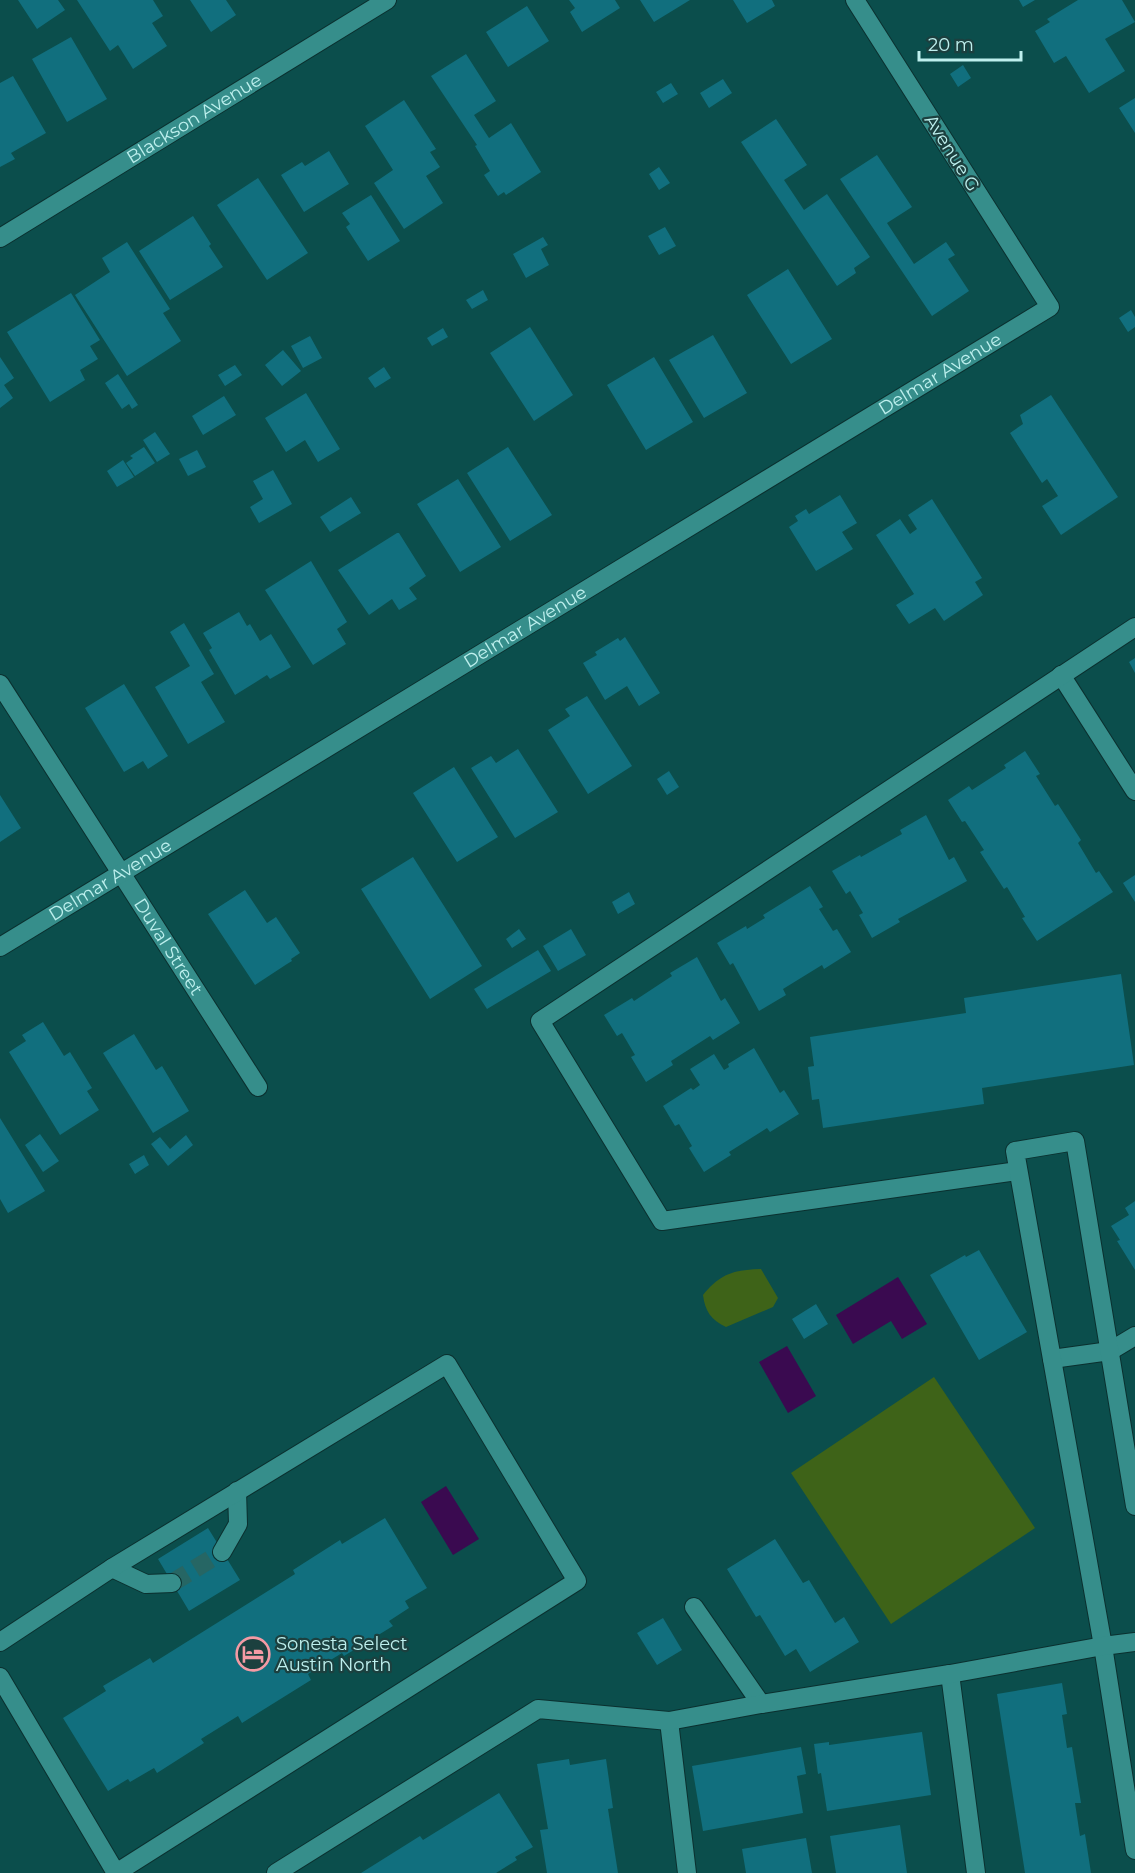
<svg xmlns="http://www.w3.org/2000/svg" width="1135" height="1873" font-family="Montserrat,sans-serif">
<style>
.green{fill:#3e6318}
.water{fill:#3a0a50}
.building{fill:#116f7e}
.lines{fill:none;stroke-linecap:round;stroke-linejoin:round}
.minor-tunnel{stroke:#266664;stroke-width:18;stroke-dasharray:18 9;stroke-linecap:butt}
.minor-casing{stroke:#0b302f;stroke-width:20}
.minor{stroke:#368e8b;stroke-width:18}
.labels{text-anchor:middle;stroke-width:4.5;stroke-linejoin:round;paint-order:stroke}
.street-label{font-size:18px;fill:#bef0ee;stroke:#1c403f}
.poi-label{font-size:18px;fill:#bef0ee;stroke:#1c403f;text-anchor:start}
</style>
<rect width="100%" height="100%" fill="#0b4e4c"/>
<path class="green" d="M 761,1269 L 778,1298 L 773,1307 L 726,1327 C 711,1320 705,1311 703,1295 C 721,1273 734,1270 761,1269 Z
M 934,1377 L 1035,1528 L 891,1624 L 791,1473 Z"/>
<path class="water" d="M 898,1277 L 927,1324 L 902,1339 L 891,1321 L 853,1344 L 836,1315 Z
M 787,1346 L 816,1396 L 788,1413 L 759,1362 Z
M 446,1486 L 479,1539 L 453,1555 L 421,1502 Z"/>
<path class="building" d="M 18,0 L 58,0 L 65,10 L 37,29 Z
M 77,0 L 153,0 L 163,16 L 152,23 L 167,46 L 133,69 L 118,45 L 110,51 Z
M 190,0 L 226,0 L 236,15 L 211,32 Z
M 569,0 L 615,0 L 620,8 L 582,32 L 570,12 L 575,8 Z
M 640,0 L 690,0 L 654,22 Z
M 733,0 L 772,0 L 775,6 L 747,23 Z
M 1019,0 L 1035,0 L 1023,7 Z
M 1078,0 L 1122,0 L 1135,22 L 1105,39 L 1125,71 L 1089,93 L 1066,56 L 1054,63 L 1035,31 L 1050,22 L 1047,19 Z
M 527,6 L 549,41 L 508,67 L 486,32 Z
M 71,37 L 107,99 L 67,122 L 32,59 Z
M 466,54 L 496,101 L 474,115 L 489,138 L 511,123 L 541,172 L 506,195 L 504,192 L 498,196 L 484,175 L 490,171 L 475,146 L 477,145 L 431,76 Z
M 963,65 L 971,78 L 958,87 L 950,74 Z
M 13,76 L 46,133 L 11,153 L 15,159 L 0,167 L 0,83 Z
M 723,79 L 732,93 L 709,108 L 700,93 Z
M 671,83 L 678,94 L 663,103 L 656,92 Z
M 1135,98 L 1135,133 L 1119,108 Z
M 404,100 L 436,149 L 430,152 L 440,167 L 426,176 L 443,203 L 404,229 L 374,183 L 393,170 L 365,126 Z
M 776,119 L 807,165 L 784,180 L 804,210 L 827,194 L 870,257 L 854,268 L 856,273 L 837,286 L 741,142 Z
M 329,151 L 349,184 L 304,212 L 281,175 L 302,162 L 305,166 Z
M 877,155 L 912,207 L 887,223 L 914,264 L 946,242 L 955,255 L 948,259 L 969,291 L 932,316 L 840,179 Z
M 659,167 L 670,183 L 659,190 L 649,174 Z
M 258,178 L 308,253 L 267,280 L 217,205 Z
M 371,195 L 400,241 L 368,261 L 346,227 L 350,224 L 342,213 Z
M 193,216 L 211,244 L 209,246 L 223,267 L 170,300 L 139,251 Z
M 665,227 L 676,246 L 659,255 L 648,236 Z
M 543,237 L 548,245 L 541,249 L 549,265 L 526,278 L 513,254 Z
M 127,242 L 170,309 L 163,313 L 181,341 L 127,376 L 75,295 L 110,272 L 102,258 Z
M 788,269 L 832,339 L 791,364 L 747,295 Z
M 483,290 L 488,300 L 472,309 L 466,300 Z
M 71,293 L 100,340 L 90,346 L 98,359 L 80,370 L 85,380 L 50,402 L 7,332 Z
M 1131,310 L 1135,317 L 1135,327 L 1128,332 L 1119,318 Z
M 530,327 L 573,395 L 534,421 L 490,353 Z
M 443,328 L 448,337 L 432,346 L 427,338 Z
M 713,335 L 747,393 L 704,418 L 669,360 Z
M 310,336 L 322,358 L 303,368 L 291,346 Z
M 283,350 L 301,371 L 282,386 L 265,365 Z
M 0,357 L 14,378 L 4,385 L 13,398 L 0,408 Z
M 654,357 L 693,422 L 646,450 L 607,385 Z
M 235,365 L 242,375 L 225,386 L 218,375 Z
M 384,367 L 391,378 L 375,388 L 368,378 Z
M 118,374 L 138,405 L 132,409 L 129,404 L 122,409 L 105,383 Z
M 306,393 L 340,449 L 318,462 L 305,440 L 286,452 L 265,418 Z
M 1051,395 L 1118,497 L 1061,535 L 1042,506 L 1058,496 L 1047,479 L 1042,483 L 1010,433 L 1023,424 L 1020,415 Z
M 224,396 L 236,415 L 203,435 L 192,416 Z
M 155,432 L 170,454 L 157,462 L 143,440 Z
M 144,447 L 155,463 L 135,476 L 126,463 L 133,458 L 130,456 Z
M 508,447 L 552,515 L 510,541 L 467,473 Z
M 197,450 L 206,467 L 188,476 L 179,459 Z
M 123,460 L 134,477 L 117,487 L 107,471 Z
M 273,470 L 292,504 L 259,523 L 250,507 L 263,499 L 253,481 Z
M 458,479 L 501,547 L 460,572 L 417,504 Z
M 840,495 L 857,523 L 842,532 L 853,549 L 816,571 L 789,527 L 798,521 L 795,516 L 806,509 L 809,514 Z
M 351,497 L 361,513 L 330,532 L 320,517 Z
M 932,499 L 982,578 L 975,582 L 983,595 L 944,621 L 935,608 L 909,624 L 896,605 L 914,594 L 876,535 L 900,519 L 910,534 L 917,529 L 908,515 Z
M 397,533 L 399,533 L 426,576 L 409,588 L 417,599 L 399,610 L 392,599 L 369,615 L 338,570 Z
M 311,561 L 347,622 L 337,629 L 346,644 L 313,665 L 265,590 Z
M 239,612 L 247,626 L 250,624 L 260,641 L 271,634 L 291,667 L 270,679 L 267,675 L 235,695 L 209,650 L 212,648 L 203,633 Z
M 184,623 L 214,674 L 201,682 L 225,722 L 188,744 L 155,687 L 190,666 L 170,632 Z
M 625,637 L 660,693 L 639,706 L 627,686 L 605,700 L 583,663 L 597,655 L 595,652 L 618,638 L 620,641 Z
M 1135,658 L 1135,673 L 1129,662 Z
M 124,684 L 168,756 L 148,769 L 143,761 L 124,772 L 85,708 Z
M 587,696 L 632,766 L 588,794 L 548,730 L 570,716 L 565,709 Z
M 518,749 L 558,812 L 515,838 L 471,768 L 491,756 L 496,763 Z
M 1025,751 L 1040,774 L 1036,776 L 1055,806 L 1058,804 L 1081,840 L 1078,843 L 1096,873 L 1099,871 L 1113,892 L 1037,941 L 1022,918 L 1025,917 L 1007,887 L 1004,889 L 980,852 L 984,850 L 965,821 L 962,822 L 948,800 L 969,786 L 972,790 L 1006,768 L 1004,765 Z
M 454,767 L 498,837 L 457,862 L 413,793 Z
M 669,771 L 679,787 L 667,795 L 657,779 Z
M 0,795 L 21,828 L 0,842 Z
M 926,815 L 949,860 L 954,857 L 967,881 L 898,919 L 900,922 L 872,938 L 859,915 L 863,913 L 850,891 L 846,894 L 832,871 L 860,855 L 861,857 L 902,834 L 900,830 Z
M 413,857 L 482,966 L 430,999 L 361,889 Z
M 1135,875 L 1135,902 L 1123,883 Z
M 810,886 L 823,907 L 819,909 L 833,931 L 837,929 L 851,952 L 824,969 L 822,965 L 783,989 L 786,995 L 759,1011 L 733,963 L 730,965 L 717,943 L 746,926 L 747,929 L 765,918 L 763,915 Z
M 245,890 L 267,923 L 276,917 L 300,953 L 291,959 L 292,961 L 287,964 L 255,985 L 208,914 Z
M 629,892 L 635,904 L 618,914 L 612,902 Z
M 519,929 L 526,939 L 512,948 L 506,939 Z
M 571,929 L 586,955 L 558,971 L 543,946 Z
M 538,950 L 551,971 L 487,1009 L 474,989 Z
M 697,957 L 721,1001 L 725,998 L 740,1023 L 713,1040 L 710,1036 L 671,1061 L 673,1065 L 646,1082 L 631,1057 L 635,1055 L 622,1033 L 617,1036 L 604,1015 L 632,998 L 634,1001 L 672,976 L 670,973 Z
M 1121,974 L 1134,1065 L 982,1088 L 984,1104 L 823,1128 L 819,1099 L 812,1100 L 808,1067 L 814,1066 L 810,1037 L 966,1013 L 964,998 Z
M 43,1022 L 64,1056 L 70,1052 L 92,1088 L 87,1091 L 99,1110 L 60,1135 L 9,1052 L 26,1041 L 22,1035 Z
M 134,1034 L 156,1070 L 162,1066 L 189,1111 L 153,1133 L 103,1053 Z
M 754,1048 L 780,1093 L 784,1090 L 799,1114 L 770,1132 L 767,1128 L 729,1152 L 731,1155 L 704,1172 L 689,1148 L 692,1146 L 679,1124 L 675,1126 L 663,1106 L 691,1088 L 693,1090 L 700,1085 L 690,1069 L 714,1054 L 724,1070 L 729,1067 L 728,1064 Z
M 0,1118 L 45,1191 L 8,1213 L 0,1199 Z
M 40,1134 L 59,1161 L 43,1172 L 25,1145 Z
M 186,1135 L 193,1145 L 168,1166 L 151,1144 L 160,1137 L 170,1149 Z
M 144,1155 L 149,1165 L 135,1174 L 129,1164 Z
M 1135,1201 L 1135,1270 L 1117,1241 L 1120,1240 L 1111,1226 L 1129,1215 L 1125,1208 Z
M 979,1250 L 1027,1332 L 979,1360 L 930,1275 L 965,1255 L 966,1257 Z
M 816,1304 L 828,1324 L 804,1339 L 792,1319 Z
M 385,1518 L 427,1588 L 405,1601 L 409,1608 L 389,1621 L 393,1626 L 344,1656 L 342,1653 L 308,1674 L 311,1680 L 242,1723 L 238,1716 L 201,1739 L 204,1743 L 157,1773 L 154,1768 L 130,1782 L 128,1779 L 108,1791 L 63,1718 L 106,1691 L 103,1686 L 150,1658 L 153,1663 L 295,1574 L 293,1570 L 340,1540 L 342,1544 Z
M 208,1528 L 240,1580 L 189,1611 L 158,1559 Z
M 775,1539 L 803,1583 L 809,1580 L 835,1623 L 844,1617 L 859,1642 L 810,1672 L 796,1649 L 785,1656 L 760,1615 L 756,1617 L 727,1569 Z
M 663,1618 L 682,1650 L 657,1665 L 637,1633 Z
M 1062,1683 L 1067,1714 L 1062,1715 L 1067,1748 L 1072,1747 L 1081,1803 L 1075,1803 L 1080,1836 L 1085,1834 L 1091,1873 L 1025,1873 L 997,1694 Z
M 922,1732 L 931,1795 L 827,1811 L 821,1773 L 818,1774 L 814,1744 L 829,1742 L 829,1745 Z
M 801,1747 L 806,1774 L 797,1776 L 803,1813 L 703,1831 L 692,1766 Z
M 569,1759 L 570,1765 L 606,1759 L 613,1808 L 608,1809 L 618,1873 L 547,1873 L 540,1830 L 548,1829 L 537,1764 Z
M 499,1793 L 533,1847 L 515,1857 L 517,1860 L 496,1873 L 361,1873 L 420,1836 L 423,1840 Z
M 900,1825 L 907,1873 L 836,1873 L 830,1836 Z
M 806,1838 L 812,1873 L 746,1873 L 742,1849 Z"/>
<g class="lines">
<path class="minor-tunnel" d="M 172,1583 L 222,1552"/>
<g class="minor-casing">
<g id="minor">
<path id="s1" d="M 0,238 L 387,0"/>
<path d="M 1061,675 L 1135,791"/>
<path id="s2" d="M 0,684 L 258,1087"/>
<path id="s3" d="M 0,947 L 1050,307 L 855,0"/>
<path d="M 1018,1171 L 662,1221 L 540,1021 L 1135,627"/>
<path d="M 1052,1359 L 1110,1351 L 1135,1336"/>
<path d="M 1135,1506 L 1075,1141 L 1015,1151 L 1103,1646 L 1135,1850"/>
<path d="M 222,1552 L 238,1524 L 237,1491"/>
<path d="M 112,1568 L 146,1584 L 172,1583"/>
<path d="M 694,1607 L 761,1704"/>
<path d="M 0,1642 L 112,1568 L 447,1364 L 577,1581 L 116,1873 L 0,1677"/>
<path d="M 950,1674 L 976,1873"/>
<path d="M 669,1721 L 687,1873"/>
<path d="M 276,1873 L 538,1709 L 669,1721 L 761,1704 L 950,1674 L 1103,1646 L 1135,1642"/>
</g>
</g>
<use href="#minor" class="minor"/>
</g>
<defs>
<g id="hotel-ring" transform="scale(1.725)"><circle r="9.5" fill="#1c403f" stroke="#f49aa4" stroke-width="1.5"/><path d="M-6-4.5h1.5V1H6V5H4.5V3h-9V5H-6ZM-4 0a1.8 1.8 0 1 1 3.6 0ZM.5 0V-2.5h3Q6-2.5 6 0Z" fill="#f49aa4"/></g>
</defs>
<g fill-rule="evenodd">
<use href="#hotel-ring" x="253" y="1654"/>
</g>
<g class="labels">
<g class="street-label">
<text dy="6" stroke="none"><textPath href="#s1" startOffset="228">Blackson Avenue</textPath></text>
<text transform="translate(952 153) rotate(58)" y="6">Avenue G</text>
<text dy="6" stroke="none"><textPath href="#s3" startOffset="1101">Delmar Avenue</textPath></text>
<text dy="6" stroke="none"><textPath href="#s3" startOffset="615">Delmar Avenue</textPath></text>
<text dy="6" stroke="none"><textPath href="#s3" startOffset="129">Delmar Avenue</textPath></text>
<text dy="6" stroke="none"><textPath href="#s2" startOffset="312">Duval Street</textPath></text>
</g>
<g class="poi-label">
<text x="276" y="1650">Sonesta Select<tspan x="276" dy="21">Austin North</tspan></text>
</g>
</g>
<path d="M919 51v9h102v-9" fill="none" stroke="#bef0ee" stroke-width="3"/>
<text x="928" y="51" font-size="18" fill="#bef0ee" stroke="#1c403f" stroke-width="4.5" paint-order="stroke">20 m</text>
</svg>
